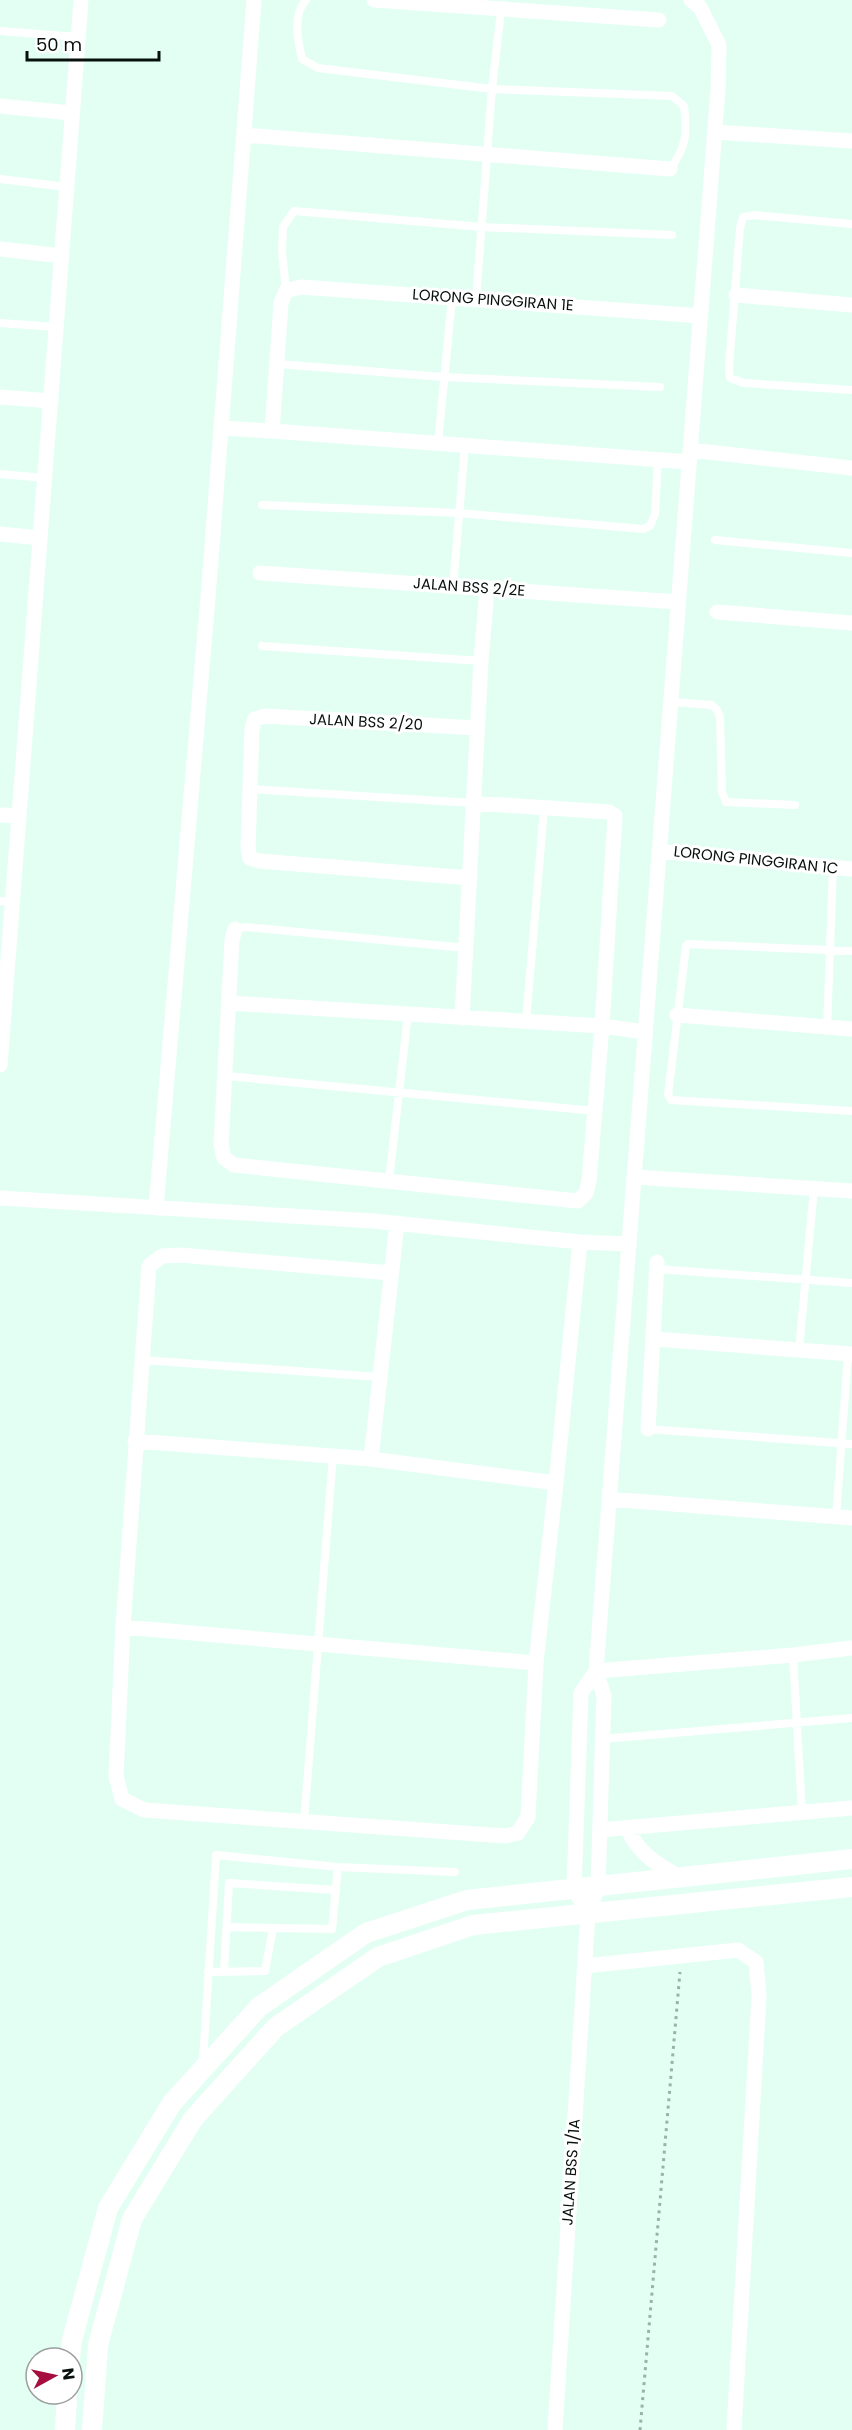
<svg xmlns="http://www.w3.org/2000/svg" width="852" height="2430" font-family="Poppins,sans-serif">
<style>
.lines{fill:none;stroke-linecap:round;stroke-linejoin:round}
.path{stroke:#9ab0a8;stroke-width:3;stroke-dasharray:3 4.5;stroke-linecap:butt}
.lane{stroke:#fff;stroke-width:8}
.street{stroke:#fff;stroke-width:15}
.secondary{stroke:#fff;stroke-width:20}
.labels{text-anchor:middle;stroke-width:6;stroke-linejoin:round;paint-order:stroke}
.street-label{font-size:15px;fill:#07100d;stroke:#fff}
</style>
<rect width="100%" height="100%" fill="#e3fff4"/>
<g class="lines">
<path class="path" d="M 640,2430 L 680,1972"/>
<path class="lane" d="M 306,0 C 292,15 298,41 302,59 L 318,68 L 492,89 L 672,96 L 684,106 C 687,134 687,146 670,169
M 0,31 L 78,37
M 0,179 L 67,187
M 852,224 L 754,215 L 743,217 L 740,228 L 729,367 L 730,378 L 744,383 L 852,390
M 286,291 L 282,251 L 283,227 L 294,211 L 482,227 L 672,235
M 476,299 L 492,89 L 501,10
M 0,323 L 56,327
M 278,364 L 444,377 L 660,387
M 438,443 L 452,298
M 0,474 L 45,478
M 262,505 L 459,513 L 643,529 L 650,526 L 655,514 L 658,459
M 715,540 L 852,553
M 453,586 L 465,445
M 262,646 L 481,661
M 671,702 L 712,705 L 717,710 L 720,717 L 722,792 L 726,802 L 795,805
M 250,789 L 473,803
M 0,901 L 13,902
M 235,929 L 246,927 L 466,948
M 852,951 L 688,944 L 686,946 L 668,1095 L 671,1100 L 852,1111
M 526,1022 L 544,808
M 827,1028 L 833,868
M 226,1076 L 595,1111
M 389,1180 L 408,1014
M 657,1269 L 852,1283
M 799,1350 L 814,1188
M 142,1360 L 380,1377
M 648,1429 L 852,1444
M 836,1517 L 848,1354
M 793,1655 L 802,1813
M 602,1739 L 852,1718
M 304,1822 L 333,1455
M 227,1927 L 273,1928
M 224,1971 L 229,1883 L 336,1890
M 208,1972 L 265,1971 L 273,1928 L 332,1929 L 338,1867
M 203,2061 L 216,1855 L 338,1867 L 455,1872"/>
<path class="street" d="M 374,0 L 659,20
M 0,106 L 71,113
M 715,132 L 852,141
M 244,135 L 670,169
M 0,249 L 62,256
M 736,295 L 852,305
M 0,397 L 51,401
M 222,428 L 272,431
M 690,450 L 852,468
M 689,462 L 272,431 L 281,303 L 286,291 L 301,287 L 701,316
M 0,534 L 39,538
M 260,573 L 678,602
M 717,612 L 852,623
M 0,815 L 19,816
M 659,851 L 852,869
M 470,878 L 259,861 L 250,858 L 248,848 L 252,729 L 255,719 L 265,716 L 477,728
M 235,929 L 232,940 L 221,1144 L 224,1158 L 234,1165 L 578,1201 L 586,1193 L 589,1181 L 602,1026 L 615,816 L 609,812 L 473,803
M 229,1003 L 602,1026 L 645,1032
M 677,1015 L 852,1029
M 462,1018 L 481,661 L 487,588
M 0,1065 L 81,0
M 634,1177 L 852,1191
M 0,1198 L 373,1221 L 580,1242 L 629,1244
M 156,1208 L 208,597 L 254,0
M 391,1273 L 180,1255 L 162,1256 L 149,1266 L 123,1627 L 116,1776 L 122,1799 L 144,1810 L 505,1836 L 518,1833 L 528,1817 L 536,1663 L 556,1483 L 580,1242
M 654,1339 L 852,1354
M 648,1429 L 657,1262
M 135,1441 L 371,1459 L 556,1483
M 371,1459 L 397,1223
M 609,1499 L 852,1518
M 123,1627 L 536,1663
M 596,1671 L 793,1655 L 852,1648
M 627,1828 C 639,1854 657,1865 682,1878
M 600,1830 L 852,1808
M 588,1913 L 574,1889 L 581,1693 L 596,1671
M 585,1966 L 738,1950 L 756,1962 L 759,1996 L 734,2430
M 555,2430 L 588,1913 L 598,1887 L 604,1696 L 596,1671 L 718,89 L 719,45 L 700,7 L 691,0"/>
<path class="secondary" d="M 70,2358 L 72,2340 L 108,2208 L 172,2103 L 259,2007 L 366,1933 L 467,1900 L 852,1859
M 65,2430 L 67,2394
M 92,2430 L 98,2345 L 132,2219 L 193,2119 L 276,2027 L 378,1957 L 473,1925 L 852,1887"/>
</g>
<g class="labels">
<g class="street-label">
<text transform="translate(493 300) rotate(4)" y="5">LORONG PINGGIRAN 1E</text>
<text transform="translate(469 587) rotate(4)" y="5">JALAN BSS 2/2E</text>
<text transform="translate(366 722) rotate(3)" y="5">JALAN BSS 2/20</text>
<text transform="translate(756 860) rotate(6)" y="5">LORONG PINGGIRAN 1C</text>
<text transform="translate(571 2172) rotate(-86)" y="5">JALAN BSS 1/1A</text>
</g>
</g>
<g transform="translate(54 2376) rotate(82)"><circle r="28" fill="#ffffff" stroke="#9c9f9e" stroke-width="1.5"/>
<path d="M0-4.5L10 22L0 15L-10 22Z" fill="#a60e3f"/>
<text y="-9" font-size="16" font-weight="bold" text-anchor="middle" fill="#07100d">N</text>
</g>
<path d="M27 51v9h132v-9" fill="none" stroke="#07100d" stroke-width="3"/>
<text x="36" y="51" font-size="18" fill="#07100d" stroke="#ffffff" stroke-width="4.5" paint-order="stroke">50 m</text>
</svg>
